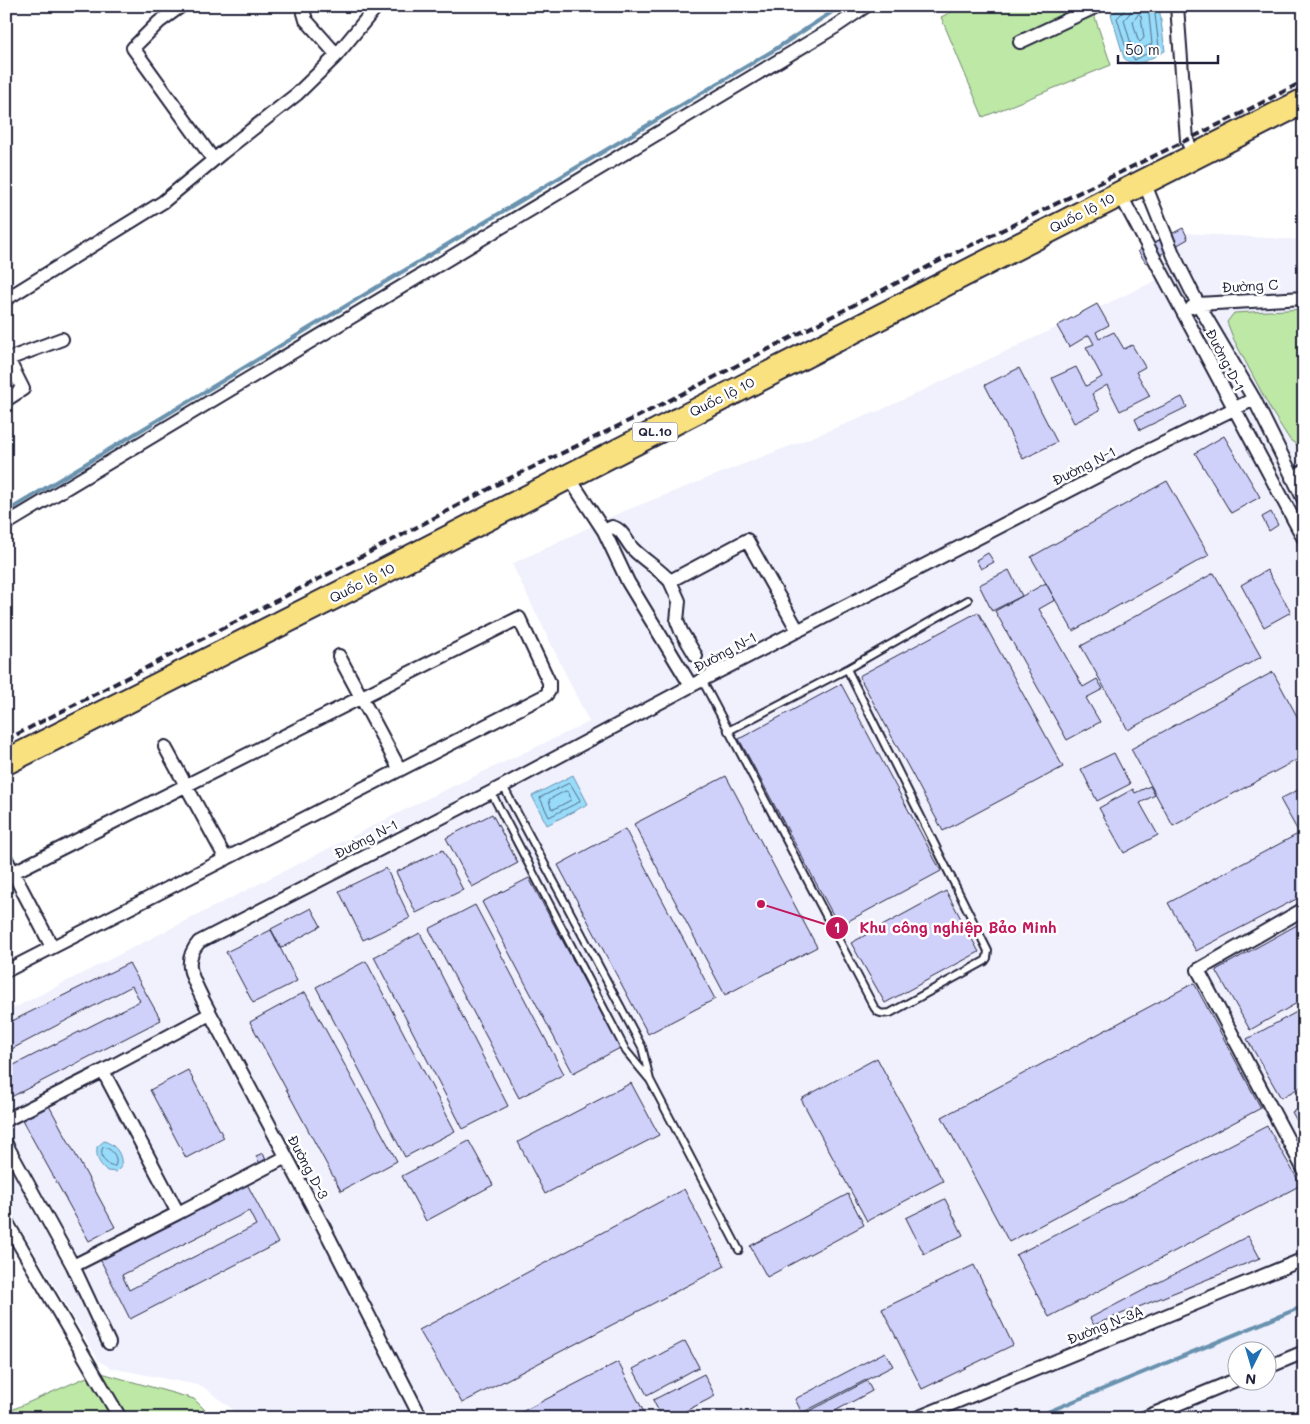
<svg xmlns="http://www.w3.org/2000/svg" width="1310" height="1424" font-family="Mali,sans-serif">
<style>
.built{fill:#f1f1fe;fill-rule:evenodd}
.green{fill:#bde8a5;stroke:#708570}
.water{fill:#98dcfa;stroke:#6992ae}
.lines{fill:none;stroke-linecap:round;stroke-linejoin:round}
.shore{stroke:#516c87;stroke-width:1}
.stream{stroke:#6992ae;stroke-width:4}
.building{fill:#d0d1fa;stroke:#22223b;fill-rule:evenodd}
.lane-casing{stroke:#22223b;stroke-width:10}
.street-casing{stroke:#22223b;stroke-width:16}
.highway-casing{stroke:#22223b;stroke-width:28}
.lane{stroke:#fff;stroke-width:6}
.street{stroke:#fff;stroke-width:12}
.highway{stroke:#fae180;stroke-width:24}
.rail{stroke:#22223b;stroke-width:4;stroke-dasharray:8 4;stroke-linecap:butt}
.labels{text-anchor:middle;stroke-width:5;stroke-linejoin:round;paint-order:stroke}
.shield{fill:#fff;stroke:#646476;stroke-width:1}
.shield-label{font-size:12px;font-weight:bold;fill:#22223b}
.street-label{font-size:14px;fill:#22223b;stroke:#fff}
.leader{fill:none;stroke:#c2185b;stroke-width:2}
.callout-dot{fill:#c2185b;stroke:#fff;stroke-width:2}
.mark-label{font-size:15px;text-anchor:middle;font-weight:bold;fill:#fff}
.callout-label{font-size:15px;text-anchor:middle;font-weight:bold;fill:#c2185b;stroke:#fff;stroke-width:5;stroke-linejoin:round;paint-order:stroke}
</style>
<rect width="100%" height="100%" fill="#fff"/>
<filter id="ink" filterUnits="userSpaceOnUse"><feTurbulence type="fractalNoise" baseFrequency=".02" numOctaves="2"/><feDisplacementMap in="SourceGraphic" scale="10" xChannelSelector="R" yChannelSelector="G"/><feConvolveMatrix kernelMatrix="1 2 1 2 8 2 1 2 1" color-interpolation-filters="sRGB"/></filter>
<g filter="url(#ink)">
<path class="built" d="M 1185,233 L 1304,240 L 1304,1418 L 244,1418 L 202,1386 L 111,1368 L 99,1361 L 6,1204 L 6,1012 L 432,796 L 589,722 L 512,564 L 619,513 L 881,410 L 1155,281 L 1180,238 ZM 1238,1352 L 1268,1352 L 1268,1382 L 1238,1382 Z"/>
<path class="green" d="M 963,6 L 1091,6 L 1111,65 L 983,117 L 941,17 Z
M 1304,309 L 1304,447 L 1300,447 L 1290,440 L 1272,412 L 1234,340 L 1227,322 L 1234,313 Z
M 98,1372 L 194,1399 L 213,1418 L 9,1418 L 9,1411 Z"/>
<path class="water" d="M 1123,6 L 1159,6 L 1165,51 C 1151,57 1136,71 1124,58 L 1111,14 Z
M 573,775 L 588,804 L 547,825 L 532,796 Z
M 104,1141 C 116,1145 123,1155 121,1167 L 116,1172 L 107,1171 C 99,1163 96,1159 97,1147 Z"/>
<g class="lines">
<path class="shore" d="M 1125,6 L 1124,11 L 1117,18 L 1128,55 L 1135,60 L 1159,47 L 1154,6
M 1131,6 L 1130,13 L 1124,20 L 1133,51 L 1135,52 L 1152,44 L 1148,6
M 1139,14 L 1141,16 L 1144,38 L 1140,42 L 1138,40 L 1133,22 Z
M 570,783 L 580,800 L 579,802 L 549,817 L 540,798 Z
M 566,791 L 569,793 L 571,800 L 554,809 L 551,808 L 549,800 Z
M 103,1147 C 112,1148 119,1158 115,1166 L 110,1166 C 104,1161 99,1155 103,1147 Z"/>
<path class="stream" d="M 6,512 L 453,241 L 774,50 L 841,6
M 1033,1418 L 1304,1306"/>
</g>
<path class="building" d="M 1183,228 L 1188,239 L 1146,263 L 1138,251 Z
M 1097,304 L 1109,325 L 1096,332 L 1099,339 L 1114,332 L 1124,349 L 1132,345 L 1145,367 L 1136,372 L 1150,396 L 1120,411 L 1107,385 L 1092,394 L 1100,410 L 1074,423 L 1052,378 L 1076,367 L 1086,386 L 1102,377 L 1086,347 L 1094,344 L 1089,335 L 1069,347 L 1057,326 Z
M 1019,368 L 1057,442 L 1023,459 L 985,385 Z
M 1182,397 L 1187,407 L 1140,430 L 1135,419 Z
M 1224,436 L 1260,497 L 1231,513 L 1195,453 Z
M 1167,481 L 1209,555 L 1073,631 L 1031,557 Z
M 1271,512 L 1278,525 L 1269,531 L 1262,517 Z
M 988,553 L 994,562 L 981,569 L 976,560 Z
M 1009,570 L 1022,596 L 992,611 L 979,585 Z
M 1267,570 L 1291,612 L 1264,627 L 1241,585 Z
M 1214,573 L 1261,657 L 1128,730 L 1081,646 Z
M 1046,583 L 1055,600 L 1039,609 L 1083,687 L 1097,679 L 1103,689 L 1086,698 L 1100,722 L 1067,740 L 995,611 Z
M 978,612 L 1063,767 L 943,831 L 859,676 Z
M 1273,672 L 1304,729 L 1304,756 L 1173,826 L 1131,749 Z
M 841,684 L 941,871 L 839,926 L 739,739 Z
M 1114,753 L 1130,784 L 1097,801 L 1081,769 Z
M 726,776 L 817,947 L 725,995 L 634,824 Z
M 1150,786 L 1155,795 L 1140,803 L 1158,835 L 1124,853 L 1099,808 L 1133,789 L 1135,793 Z
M 1304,787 L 1304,842 L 1280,799 Z
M 492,814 L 518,863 L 472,887 L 446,838 Z
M 625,829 L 715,999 L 648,1034 L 558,865 Z
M 1298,834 L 1304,845 L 1304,895 L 1196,951 L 1168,903 Z
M 443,850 L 463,890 L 416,913 L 396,872 Z
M 386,868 L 410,918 L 363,940 L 339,891 Z
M 529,878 L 620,1048 L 573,1073 L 482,902 Z
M 946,891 L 979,952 L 885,1003 L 851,943 Z
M 475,905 L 564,1074 L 519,1098 L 429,929 Z
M 311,908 L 321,926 L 281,948 L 271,929 Z
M 1304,921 L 1304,999 L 1250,1030 L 1216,970 Z
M 271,930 L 297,981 L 253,1003 L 226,952 Z
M 420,933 L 508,1106 L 463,1129 L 374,957 Z
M 366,961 L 455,1131 L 405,1157 L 316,987 Z
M 129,963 L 161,1020 L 11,1097 L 6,1088 L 6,1061 L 10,1067 L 140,1001 L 132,986 L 6,1052 L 6,1024 Z
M 1194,983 L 1261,1108 L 1009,1242 L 942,1117 Z
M 305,992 L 397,1161 L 341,1191 L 250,1022 Z
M 1304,1008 L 1304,1085 L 1281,1098 L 1247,1039 Z
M 877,1058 L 943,1181 L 867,1221 L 801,1099 Z
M 188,1070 L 224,1138 L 186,1158 L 150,1090 Z
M 631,1083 L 659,1135 L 545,1194 L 518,1142 Z
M 47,1102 L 115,1227 L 89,1241 L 20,1116 Z
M 1304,1106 L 1304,1134 L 1292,1112 Z
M 1267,1126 L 1301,1185 L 1049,1317 L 1016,1255 Z
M 469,1141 L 493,1185 L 426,1221 L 402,1176 Z
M 263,1153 L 267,1163 L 261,1166 L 256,1156 Z
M 247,1184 L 278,1243 L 130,1319 L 100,1259 ZM 249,1211 L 256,1225 L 129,1290 L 122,1275 Z
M 684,1189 L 725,1266 L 462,1403 L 419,1330 Z
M 848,1194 L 864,1225 L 767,1277 L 750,1246 Z
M 945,1199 L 963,1235 L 924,1254 L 906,1218 Z
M 1248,1236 L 1260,1258 L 1094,1325 L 1090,1318 Z
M 974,1265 L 1013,1345 L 922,1389 L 882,1309 Z
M 685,1341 L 699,1367 L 647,1395 L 633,1369 Z
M 885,1352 L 893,1366 L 802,1413 L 795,1399 Z
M 618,1362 L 647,1418 L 510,1418 Z
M 704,1374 L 715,1396 L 672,1418 L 662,1418 L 653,1400 Z
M 867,1381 L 872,1391 L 822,1418 L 803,1418 L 802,1415 Z"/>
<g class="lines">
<g class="lane-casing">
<path id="lane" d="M 702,680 L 874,1007 C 878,1014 882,1014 890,1013 L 985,961 L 987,958 L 988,951 L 847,669
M 728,731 L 847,669 L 968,600
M 503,786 L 642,1047 L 650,1080 L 739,1250
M 491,792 L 626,1051 L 650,1080"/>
</g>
<g class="street-casing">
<path id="street" d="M 181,6 L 159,22 L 133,48 L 213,159
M 302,6 L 306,20 L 336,54
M 1177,6 L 1187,140 L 1195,157
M 1020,42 L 1097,6
M 1144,182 L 1174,256 L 1198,304 L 1254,399 L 1304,500
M 1120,194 L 1304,539
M 6,299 L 163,202 L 222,153 L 297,94 L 335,57 L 377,6
M 1192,307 L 1198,304 L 1304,298
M 6,400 L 23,389 L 8,359 L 62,339
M 568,476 L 604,531 L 628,582 L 691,686
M 1292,478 L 1304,471
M 6,524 L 835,27 L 866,6
M 604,531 L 612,527 C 623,529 626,542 634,550 C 645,561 658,568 670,581
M 339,656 L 400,770
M 696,656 L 681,631 L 677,621 L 679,601 L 670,581 L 747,540 L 798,631
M 165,747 L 226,859
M 6,859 L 52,947
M 6,876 L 519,618 L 549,682 L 549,691 L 546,695 L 6,971
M 1304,909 L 1198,970 L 1304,1170
M 210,1014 L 103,1071 L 178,1213 L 286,1157
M 6,1120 L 103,1071
M 6,1144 L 73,1266 L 178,1213
M 6,1221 L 120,1418
M 73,1266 L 109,1343
M 1268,1367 L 1304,1352
M 421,1418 L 322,1224 L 203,1000 C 193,978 181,963 199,942 L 503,786 L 702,680 L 1119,465 L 1254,399
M 917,1418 L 1304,1259
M 1144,1418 L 1238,1379"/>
</g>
<g class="highway-casing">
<path id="highway" d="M 6,762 L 357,585 L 1120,194 L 1304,101"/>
</g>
<use href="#lane" class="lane"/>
<use href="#street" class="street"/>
<use href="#highway" class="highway"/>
<path class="rail" d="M 6,740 L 334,571 L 500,483 L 641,415 L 943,259 L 1242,113 L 1304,81"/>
</g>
</g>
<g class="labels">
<rect class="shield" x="632.5" y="422.5" width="45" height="19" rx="4"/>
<g class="shield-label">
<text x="655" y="436">QL.10</text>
</g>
<g class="street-label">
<text transform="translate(1082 213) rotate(-27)" y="5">Quốc lộ 10</text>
<text transform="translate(1250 286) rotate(-3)" y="5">Đường C</text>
<text transform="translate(1225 360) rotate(63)" y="5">Đường D-1</text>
<text transform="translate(722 397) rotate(-27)" y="5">Quốc lộ 10</text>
<text transform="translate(1084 466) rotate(-27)" y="5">Đường N-1</text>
<text transform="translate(362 583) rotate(-27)" y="5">Quốc lộ 10</text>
<text transform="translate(725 652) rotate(-28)" y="5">Đường N-1</text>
<text transform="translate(366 839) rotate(-27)" y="5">Đường N-1</text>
<text transform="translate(308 1167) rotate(62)" y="5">Đường D-3</text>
<text transform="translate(1105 1325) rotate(-22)" y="5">Đường N-3A</text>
</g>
</g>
<path class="leader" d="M761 904L837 928"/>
<g class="callout-dot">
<circle cx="761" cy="904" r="5"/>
<circle cx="837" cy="928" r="12"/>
</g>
<g class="mark-label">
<text x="837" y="933">1</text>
</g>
<g class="callout-label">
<text x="958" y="933">Khu công nghiệp Bảo Minh</text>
</g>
<rect width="1310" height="1424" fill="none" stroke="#fff" stroke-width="25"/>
<rect x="12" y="12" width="1285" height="1399" fill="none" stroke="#22223b" stroke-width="2" filter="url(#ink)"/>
<g transform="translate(1252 1366) rotate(185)"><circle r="24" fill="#ffffff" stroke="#a7a7b1"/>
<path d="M0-4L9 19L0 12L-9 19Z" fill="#1f6fb2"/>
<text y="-8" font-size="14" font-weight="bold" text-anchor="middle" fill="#22223b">N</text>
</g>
<path d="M1118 55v8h100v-8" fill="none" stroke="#22223b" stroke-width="2.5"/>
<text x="1125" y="55" font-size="15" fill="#22223b" stroke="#ffffff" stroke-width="4" paint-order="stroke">50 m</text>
</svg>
